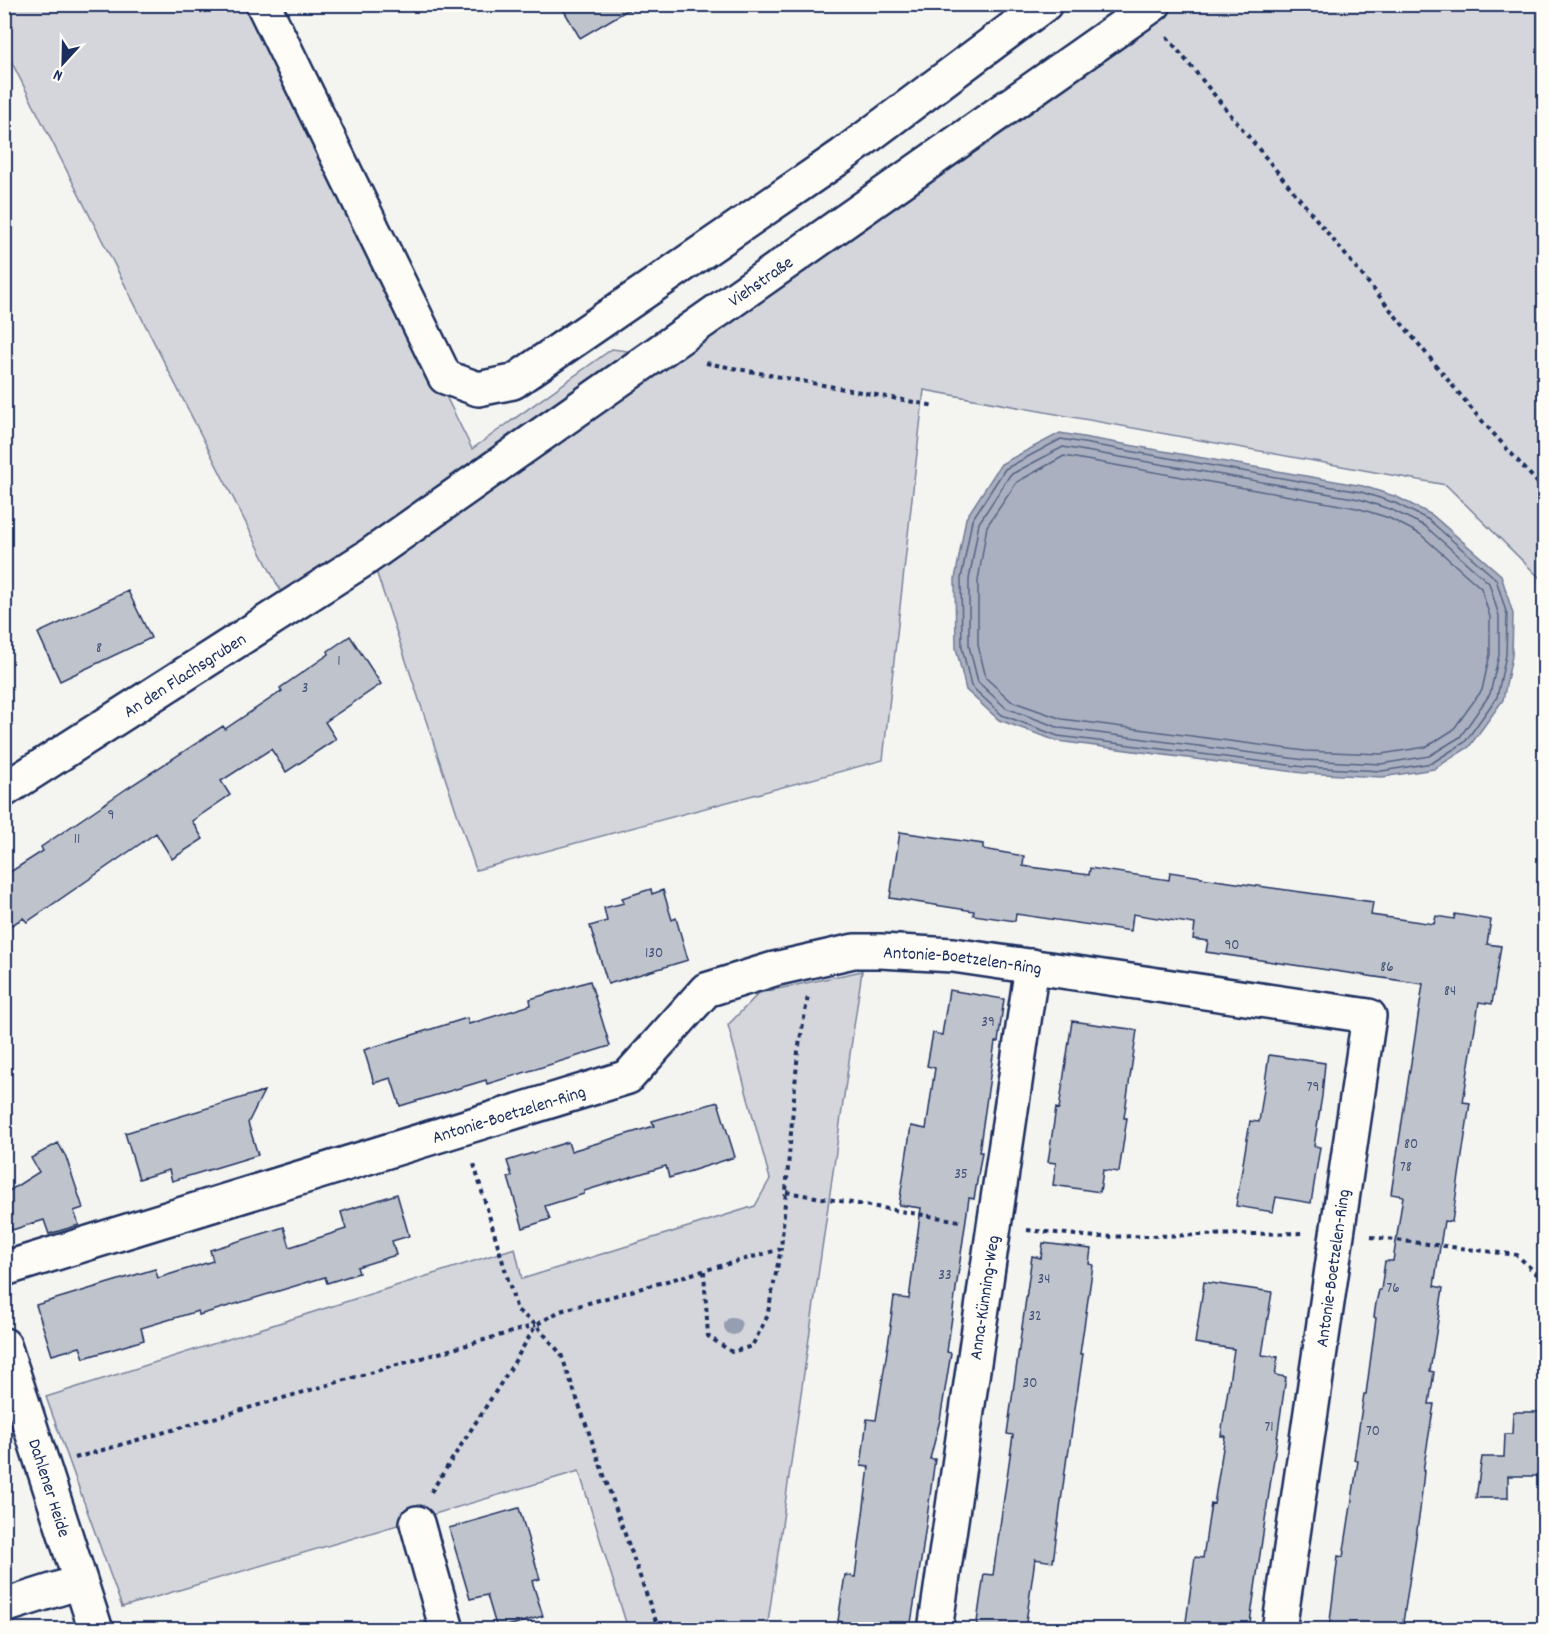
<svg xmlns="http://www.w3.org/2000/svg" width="1549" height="1634" font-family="Dekko,sans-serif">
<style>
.green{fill:#d4d6db;stroke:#78829c;stroke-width:1.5}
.water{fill:#aab0bf;stroke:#717c98;stroke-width:1.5}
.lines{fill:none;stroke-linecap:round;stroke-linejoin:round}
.shore{stroke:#546385;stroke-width:1.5}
.building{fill:#bfc3cc;stroke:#1b2f5e;stroke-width:1.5}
.minor-casing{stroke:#1b2f5e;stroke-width:38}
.path{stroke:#1b2f5e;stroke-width:4;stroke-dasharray:4.5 4.5;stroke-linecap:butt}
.minor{stroke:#fdfcf7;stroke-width:33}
.tree{fill:#969fb1}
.labels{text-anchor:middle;stroke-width:4.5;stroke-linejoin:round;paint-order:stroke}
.number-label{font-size:15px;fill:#44547a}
.street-label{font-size:18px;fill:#1b2f5e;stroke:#fdfcf7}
</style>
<rect width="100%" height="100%" fill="#f4f4f1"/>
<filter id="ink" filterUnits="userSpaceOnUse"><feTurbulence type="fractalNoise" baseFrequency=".0167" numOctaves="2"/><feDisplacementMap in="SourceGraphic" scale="12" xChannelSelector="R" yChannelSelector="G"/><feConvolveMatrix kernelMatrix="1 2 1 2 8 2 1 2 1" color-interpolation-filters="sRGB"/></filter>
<g filter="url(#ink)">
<path class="green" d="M 5,5 L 253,5 L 472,449 L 612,349 L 673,357 L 1147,5 L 1544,5 L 1544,576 L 1540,578 L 1446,485 L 924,390 L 883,760 L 476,870 L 368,547 L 285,600 L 5,49 Z
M 862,971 L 767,1629 L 628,1629 L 579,1471 L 122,1607 L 46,1397 L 515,1248 L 522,1279 L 755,1206 L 770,1179 L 728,1025 L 759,993 Z"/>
<path class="water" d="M 1060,433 L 1363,486 L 1397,497 L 1432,515 L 1501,575 L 1513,614 L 1512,656 L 1503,700 L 1469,747 L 1434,769 L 1382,777 L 1303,773 L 1057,741 L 999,720 L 966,690 L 956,648 L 955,579 L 966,518 L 1001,464 Z"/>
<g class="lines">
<path class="shore" d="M 1061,439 L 1361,492 L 1395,503 L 1429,520 L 1496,579 L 1507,615 L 1506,655 L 1497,697 L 1465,742 L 1432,763 L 1382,771 L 1304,767 L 1058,736 L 1002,715 L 971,686 L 962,647 L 961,579 L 972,520 L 1005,469 Z
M 1063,447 L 1359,499 L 1392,510 L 1425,526 L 1489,583 L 1499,616 L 1499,655 L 1490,694 L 1460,737 L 1429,756 L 1381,764 L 1305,760 L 1060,728 L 1006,708 L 978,682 L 969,646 L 969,580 L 979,523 L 1010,475 Z
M 1064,456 L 1357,508 L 1389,518 L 1420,534 L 1481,588 L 1490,617 L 1490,654 L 1482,690 L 1453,730 L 1426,747 L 1381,754 L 1305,751 L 1062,719 L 1011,701 L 986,678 L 978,645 L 978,581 L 987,526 L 1017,482 Z"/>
</g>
<path class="building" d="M 560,4 L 638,4 L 580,38 Z
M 128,591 L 151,638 L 60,681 L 38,633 Z
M 350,636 L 381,684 L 325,722 L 336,739 L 286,772 L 271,749 L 221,781 L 230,795 L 192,821 L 203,839 L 172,859 L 156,833 L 27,922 L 23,918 L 4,930 L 4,876 L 43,851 L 41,847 L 126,789 L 223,726 L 225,729 L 282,691 L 280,688 L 329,654 L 328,651 Z
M 900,832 L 983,844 L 983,849 L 1024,856 L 1023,866 L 1089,875 L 1090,868 L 1169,880 L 1170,872 L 1202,877 L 1201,878 L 1373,902 L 1371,915 L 1434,924 L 1436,916 L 1454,919 L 1455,914 L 1491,920 L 1487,944 L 1501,946 L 1492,1004 L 1479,1002 L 1463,1102 L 1470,1103 L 1452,1222 L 1444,1221 L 1434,1286 L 1443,1288 L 1430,1371 L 1434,1372 L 1429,1404 L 1434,1404 L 1423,1471 L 1424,1471 L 1420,1510 L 1402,1629 L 1329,1629 L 1338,1556 L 1343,1557 L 1358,1461 L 1354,1460 L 1364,1394 L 1366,1394 L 1376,1318 L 1374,1317 L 1376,1303 L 1379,1290 L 1381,1290 L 1385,1261 L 1393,1261 L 1403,1196 L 1391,1194 L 1423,984 L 1206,952 L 1208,941 L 1193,939 L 1195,924 L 1133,914 L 1131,931 L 1016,914 L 1015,921 L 973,915 L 974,911 L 890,898 Z
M 651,889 L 652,894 L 663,890 L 672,920 L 676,918 L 688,960 L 608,984 L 590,926 L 607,921 L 604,908 L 624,903 L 622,898 Z
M 590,981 L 610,1046 L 487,1084 L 486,1080 L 400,1106 L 391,1078 L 374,1083 L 364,1050 L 467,1018 L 469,1024 L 531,1005 L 530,999 Z
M 949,990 L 1004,999 L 998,1042 L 995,1042 L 979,1152 L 982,1152 L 974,1199 L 969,1198 L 947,1352 L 951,1353 L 940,1420 L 930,1459 L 935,1459 L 922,1554 L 910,1629 L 850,1629 L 851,1624 L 838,1621 L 845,1575 L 855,1577 L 869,1467 L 861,1466 L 867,1419 L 876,1420 L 891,1326 L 890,1326 L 894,1297 L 909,1299 L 921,1208 L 899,1205 L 911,1126 L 926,1129 L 935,1068 L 927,1066 L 933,1033 L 942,1035 Z
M 1072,1021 L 1137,1030 L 1124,1118 L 1127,1118 L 1119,1172 L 1103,1170 L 1100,1192 L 1053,1185 L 1056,1163 L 1048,1162 L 1056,1108 L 1059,1109 Z
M 1269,1055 L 1325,1063 L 1322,1096 L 1314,1146 L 1320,1147 L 1311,1203 L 1276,1197 L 1273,1212 L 1236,1206 L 1250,1121 L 1259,1122 Z
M 264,1091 L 248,1123 L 258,1155 L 172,1181 L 169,1170 L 139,1179 L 125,1133 Z
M 718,1102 L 735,1157 L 669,1178 L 666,1166 L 584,1191 L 584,1194 L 545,1206 L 550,1219 L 523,1228 L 508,1177 L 512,1176 L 507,1161 L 568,1142 L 571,1151 L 654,1126 L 652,1121 Z
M 58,1143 L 66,1157 L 83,1208 L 74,1211 L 79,1225 L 49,1234 L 44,1220 L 12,1230 L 4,1207 L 4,1194 L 39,1172 L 31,1158 Z
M 397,1194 L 409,1236 L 392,1241 L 396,1255 L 357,1267 L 359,1273 L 327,1283 L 325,1277 L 199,1315 L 198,1311 L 141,1328 L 144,1340 L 84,1358 L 80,1347 L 52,1355 L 36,1305 L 155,1269 L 158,1278 L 213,1261 L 210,1250 L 284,1227 L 290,1247 L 346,1229 L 341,1212 Z
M 1043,1243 L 1091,1249 L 1089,1264 L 1093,1265 L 1080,1354 L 1083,1354 L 1068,1456 L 1067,1456 L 1053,1562 L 1035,1559 L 1025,1629 L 976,1629 L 984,1574 L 993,1575 L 1013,1435 L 1007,1434 L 1032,1256 L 1041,1258 Z
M 1204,1282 L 1272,1292 L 1262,1355 L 1278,1357 L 1275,1375 L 1286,1377 L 1249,1629 L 1185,1629 L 1195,1557 L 1203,1558 L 1211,1503 L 1214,1504 L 1225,1436 L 1221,1436 L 1234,1349 L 1195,1343 Z
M 1513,1412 L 1545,1412 L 1545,1476 L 1508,1476 L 1508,1498 L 1476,1498 L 1482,1457 L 1504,1457 L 1505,1434 L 1512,1434 Z
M 519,1508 L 540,1579 L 532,1581 L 543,1616 L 497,1629 L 487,1595 L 470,1599 L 449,1528 Z"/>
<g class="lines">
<g class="minor-casing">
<g id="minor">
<path d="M 263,4 L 445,377 L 478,389 L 513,382 L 843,155 L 1045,4"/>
<path id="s1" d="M 4,790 L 366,558 L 1154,4"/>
<path id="s2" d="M 4,1269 L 628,1077 L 706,990 L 774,969 L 854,951 L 880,951 L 953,955 L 1369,1016 L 1279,1630"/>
<path id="s3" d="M 4,1345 L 96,1630"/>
<path d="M 417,1523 L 447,1630"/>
<path d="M 4,1606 L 80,1582"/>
<path id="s4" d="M 935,1630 L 1032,966"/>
</g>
</g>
<path class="path" d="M 1167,37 L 1475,413 L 1544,490
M 706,363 L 935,406
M 786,1192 L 960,1221
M 1027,1230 L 1096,1237 L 1304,1233
M 1371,1237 L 1517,1255 L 1544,1281
M 704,1271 L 708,1336 L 732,1352 L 752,1346 L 767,1317 L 781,1249
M 75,1458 L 536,1325
M 431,1492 L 512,1366 L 536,1325 L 517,1310 L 473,1161
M 659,1630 L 561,1354 L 536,1325 L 560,1311 L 781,1249 L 798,1051 L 808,996"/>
<use href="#minor" class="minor"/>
</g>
<circle class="tree" cx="733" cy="1326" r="9"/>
</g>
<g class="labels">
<g class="number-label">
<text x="99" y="652">8</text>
<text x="339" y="665">1</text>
<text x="305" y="692">3</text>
<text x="111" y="819">9</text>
<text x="77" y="843">11</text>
<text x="1232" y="949">90</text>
<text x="654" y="957">130</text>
<text x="1387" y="971">86</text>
<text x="1450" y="995">84</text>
<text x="988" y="1026">39</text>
<text x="1313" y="1091">79</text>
<text x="1411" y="1148">80</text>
<text x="1406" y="1171">78</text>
<text x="961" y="1178">35</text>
<text x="945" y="1279">33</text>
<text x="1044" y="1283">34</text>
<text x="1393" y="1292">76</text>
<text x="1035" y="1320">32</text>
<text x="1030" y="1387">30</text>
<text x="1269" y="1431">71</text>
<text x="1373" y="1435">70</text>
</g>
<g class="street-label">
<text dy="6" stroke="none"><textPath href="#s1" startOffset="912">Viehstraße</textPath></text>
<text dy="6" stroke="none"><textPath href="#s1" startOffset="214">An den Flachsgruben</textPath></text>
<text dy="6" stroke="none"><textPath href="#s2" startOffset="1032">Antonie-Boetzelen-Ring</textPath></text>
<text dy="6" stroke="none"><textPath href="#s2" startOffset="528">Antonie-Boetzelen-Ring</textPath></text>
<text transform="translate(1332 1268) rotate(-82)" y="6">Antonie-Boetzelen-Ring</text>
<text dy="6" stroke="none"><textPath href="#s4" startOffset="336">Anna-Künning-Weg</textPath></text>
<text dy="6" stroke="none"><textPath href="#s3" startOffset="150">Dahlener Heide</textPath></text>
</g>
</g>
<rect width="1549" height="1634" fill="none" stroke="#fdfcf7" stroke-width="24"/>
<rect x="12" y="12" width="1525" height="1610" fill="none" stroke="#1b2f5e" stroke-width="2" filter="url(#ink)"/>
<g transform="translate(63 63) rotate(202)" stroke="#fdfcf7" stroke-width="4.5" paint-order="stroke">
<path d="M0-4.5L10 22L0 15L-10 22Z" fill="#1b2f5e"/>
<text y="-9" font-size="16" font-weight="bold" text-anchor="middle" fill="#1b2f5e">N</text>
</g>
</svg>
